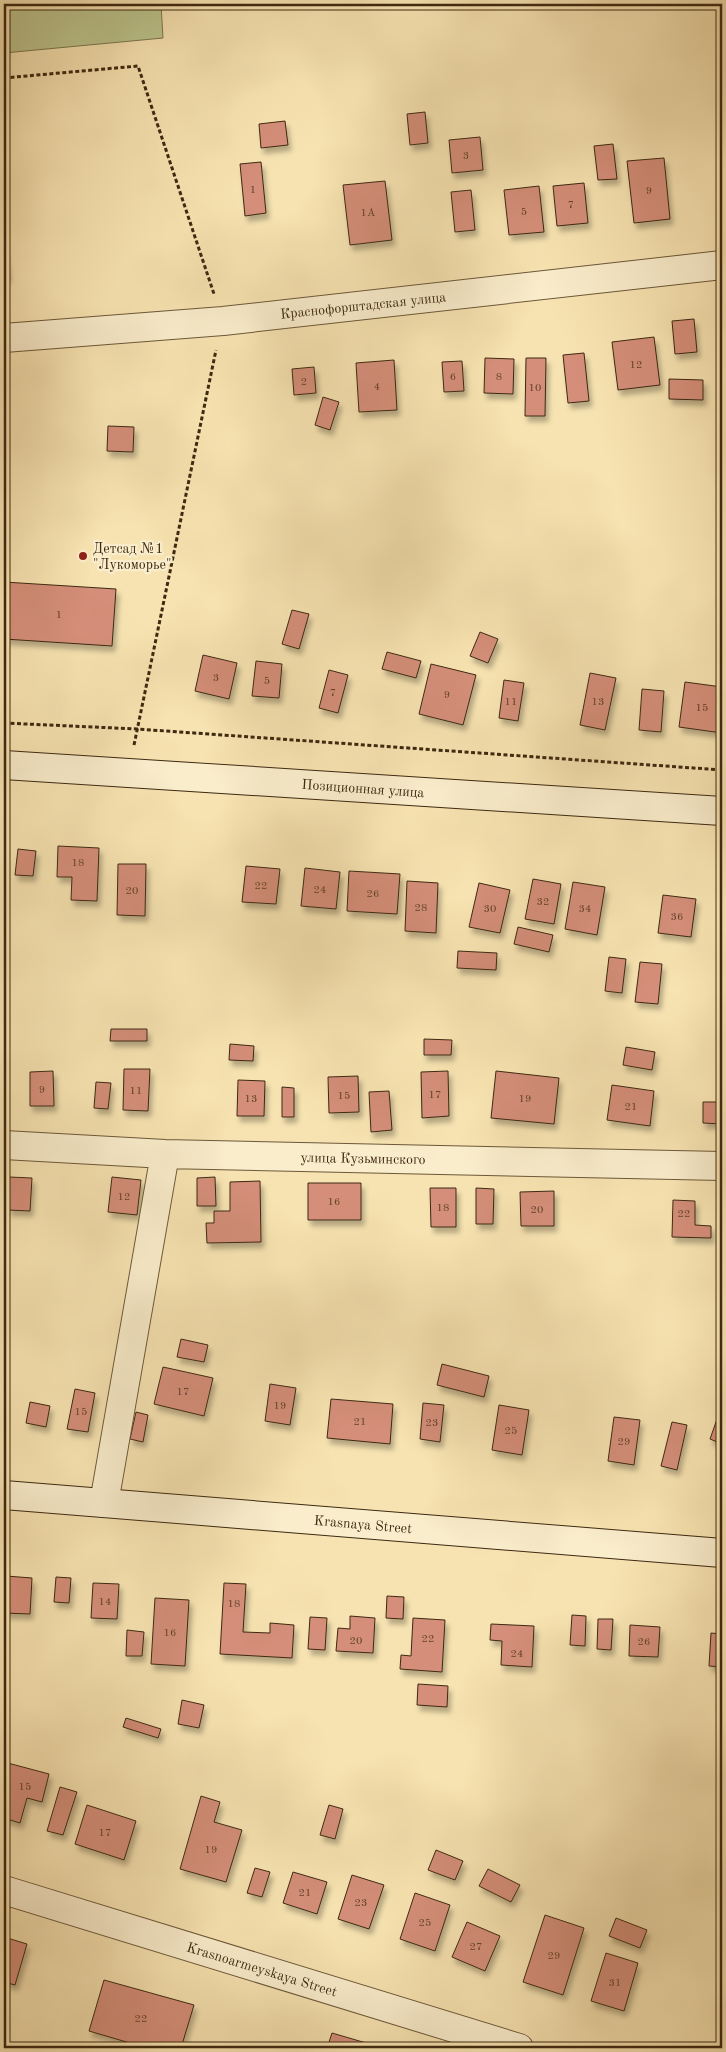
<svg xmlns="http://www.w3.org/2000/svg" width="726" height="2052" font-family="'Old Standard TT',serif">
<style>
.green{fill:#bcc48d;stroke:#7c764f}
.building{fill:#d48e79;stroke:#3d2911;filter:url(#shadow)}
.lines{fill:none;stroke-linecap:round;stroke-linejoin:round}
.street-casing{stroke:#6c5839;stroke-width:30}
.secondary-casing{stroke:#3d2911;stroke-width:30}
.path{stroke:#3d2911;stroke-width:3;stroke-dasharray:4 2.5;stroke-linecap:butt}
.street{stroke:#faedcc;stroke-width:28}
.secondary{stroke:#faedcc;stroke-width:28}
.poi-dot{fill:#8f2418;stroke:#faedcc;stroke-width:2}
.labels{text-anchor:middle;stroke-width:4.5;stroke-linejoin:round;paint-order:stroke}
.number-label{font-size:11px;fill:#63422b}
.street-label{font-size:14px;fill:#3d2911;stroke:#faedcc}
.poi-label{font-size:14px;fill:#3d2911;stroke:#faedcc;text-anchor:start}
</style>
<defs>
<filter id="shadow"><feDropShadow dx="3" dy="5.5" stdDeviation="2.5" flood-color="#0004"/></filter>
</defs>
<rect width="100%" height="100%" fill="#f7e3b1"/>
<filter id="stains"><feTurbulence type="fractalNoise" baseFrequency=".004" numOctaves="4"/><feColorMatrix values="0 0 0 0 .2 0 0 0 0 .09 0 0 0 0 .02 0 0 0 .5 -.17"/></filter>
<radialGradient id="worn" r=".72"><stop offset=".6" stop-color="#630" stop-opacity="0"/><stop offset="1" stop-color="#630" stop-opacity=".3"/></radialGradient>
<path class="green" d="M 4,4 L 161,4 L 163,38 L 4,53 Z"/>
<path class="building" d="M 425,112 L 428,143 L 410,145 L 407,114 Z
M 285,121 L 288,145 L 261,148 L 259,124 Z
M 480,137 L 483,170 L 452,173 L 449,140 Z
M 613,144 L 617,179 L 598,180 L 594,146 Z
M 664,158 L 670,219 L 634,223 L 627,161 Z
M 261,162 L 266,213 L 245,216 L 240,164 Z
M 385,181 L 392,240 L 350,245 L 343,185 Z
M 584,183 L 588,223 L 557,226 L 553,186 Z
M 539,186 L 544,232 L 509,235 L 504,190 Z
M 471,190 L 475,230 L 455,232 L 451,192 Z
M 4,246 L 8,277 L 4,277 Z
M 694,319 L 697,352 L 675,354 L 672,321 Z
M 654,337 L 660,385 L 618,390 L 612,342 Z
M 584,353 L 589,401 L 568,403 L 563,355 Z
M 485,358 L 514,359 L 513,394 L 484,393 Z
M 526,358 L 546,358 L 545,416 L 525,416 Z
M 394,360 L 397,410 L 359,412 L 356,363 Z
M 462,361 L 464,391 L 444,392 L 442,362 Z
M 314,367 L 316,393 L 294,395 L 292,369 Z
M 669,379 L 703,380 L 703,400 L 669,399 Z
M 323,397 L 339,402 L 330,430 L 315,425 Z
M 108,426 L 134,427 L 133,452 L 107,451 Z
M 4,582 L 116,589 L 112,646 L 4,639 Z
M 292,610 L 309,614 L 299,649 L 282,644 Z
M 480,632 L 498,639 L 488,663 L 470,656 Z
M 387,652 L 421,661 L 416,678 L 382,669 Z
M 203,655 L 237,663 L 229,699 L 195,691 Z
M 256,661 L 282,664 L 279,698 L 252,696 Z
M 431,664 L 476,675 L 463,725 L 419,714 Z
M 329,670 L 348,675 L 338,713 L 319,708 Z
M 590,673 L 616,678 L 605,730 L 580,725 Z
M 504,680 L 524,683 L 518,721 L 499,718 Z
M 685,682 L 722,687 L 722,733 L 679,727 Z
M 642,689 L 664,691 L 661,732 L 639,730 Z
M 58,846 L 99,848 L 97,901 L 71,900 L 72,877 L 57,877 Z
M 18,849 L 36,851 L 33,876 L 15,875 Z
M 118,864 L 146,864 L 145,916 L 117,915 Z
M 246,866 L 280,869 L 276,904 L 242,902 Z
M 305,868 L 340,872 L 336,909 L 301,906 Z
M 349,871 L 400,874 L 397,914 L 347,911 Z
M 533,879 L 561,884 L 554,924 L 525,919 Z
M 407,881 L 438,883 L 436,933 L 405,931 Z
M 573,882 L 605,887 L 597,935 L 565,929 Z
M 479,883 L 510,890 L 500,933 L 469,927 Z
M 663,895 L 696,899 L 691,937 L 658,933 Z
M 518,927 L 553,935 L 549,952 L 514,944 Z
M 722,929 L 722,944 L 718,943 Z
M 458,951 L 497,953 L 496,970 L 457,968 Z
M 609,957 L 626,959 L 622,993 L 605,991 Z
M 640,962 L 662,964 L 658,1004 L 635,1002 Z
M 111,1029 L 147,1029 L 147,1041 L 110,1041 Z
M 424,1039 L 452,1040 L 451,1055 L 424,1055 Z
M 230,1044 L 254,1046 L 253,1061 L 229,1060 Z
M 626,1047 L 655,1052 L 652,1070 L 623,1065 Z
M 124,1069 L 150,1069 L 148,1111 L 123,1110 Z
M 53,1071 L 54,1106 L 30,1106 L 30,1072 Z
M 448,1071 L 449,1116 L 422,1118 L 421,1072 Z
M 496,1071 L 559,1078 L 554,1124 L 491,1118 Z
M 358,1076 L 359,1112 L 329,1113 L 328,1077 Z
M 238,1080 L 265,1081 L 264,1116 L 237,1116 Z
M 96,1082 L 111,1083 L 108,1109 L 94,1108 Z
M 612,1085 L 654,1091 L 650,1126 L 607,1120 Z
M 282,1087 L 294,1088 L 294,1117 L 282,1117 Z
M 389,1091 L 392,1130 L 371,1132 L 369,1092 Z
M 703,1102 L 722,1102 L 722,1124 L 703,1123 Z
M 9,1177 L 32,1178 L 30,1211 L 8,1210 Z
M 112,1177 L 141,1180 L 137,1215 L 108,1212 Z
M 215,1177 L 216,1206 L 197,1206 L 197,1178 Z
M 260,1181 L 261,1242 L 207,1243 L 206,1223 L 214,1223 L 214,1211 L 230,1211 L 230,1182 Z
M 308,1183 L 361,1183 L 361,1220 L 308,1220 Z
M 430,1188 L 456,1188 L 456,1227 L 431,1227 Z
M 476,1188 L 494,1189 L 493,1224 L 476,1224 Z
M 554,1191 L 554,1226 L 521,1226 L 520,1192 Z
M 673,1200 L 695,1201 L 695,1225 L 711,1226 L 711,1238 L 672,1237 Z
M 181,1339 L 208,1345 L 204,1362 L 177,1357 Z
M 442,1364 L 489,1376 L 484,1397 L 437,1385 Z
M 163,1367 L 213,1378 L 204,1416 L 154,1404 Z
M 270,1384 L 296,1388 L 290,1425 L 265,1421 Z
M 75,1389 L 95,1393 L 88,1432 L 67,1429 Z
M 331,1399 L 393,1404 L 390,1444 L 327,1438 Z
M 30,1402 L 50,1406 L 46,1427 L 26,1423 Z
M 423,1403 L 444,1405 L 440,1442 L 420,1439 Z
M 499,1405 L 529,1410 L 522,1455 L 492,1450 Z
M 722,1405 L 722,1444 L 710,1439 Z
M 136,1412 L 148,1415 L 143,1442 L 130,1439 Z
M 614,1417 L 640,1420 L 634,1465 L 608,1461 Z
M 672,1422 L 687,1425 L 677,1470 L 661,1466 Z
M 6,1576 L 32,1578 L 30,1614 L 4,1613 Z
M 56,1577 L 71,1578 L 69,1603 L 54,1602 Z
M 93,1583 L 119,1584 L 117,1619 L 91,1618 Z
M 224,1583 L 246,1584 L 243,1632 L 270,1633 L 270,1623 L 294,1625 L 292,1658 L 220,1654 Z
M 387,1596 L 404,1597 L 403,1619 L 386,1618 Z
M 155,1598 L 189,1600 L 185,1666 L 151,1664 Z
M 572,1615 L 586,1616 L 585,1646 L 570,1645 Z
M 350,1616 L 375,1618 L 373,1653 L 336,1651 L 338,1628 L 350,1629 Z
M 310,1617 L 327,1618 L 325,1650 L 308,1649 Z
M 413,1618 L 445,1620 L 442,1672 L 400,1669 L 401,1655 L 411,1656 Z
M 598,1619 L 613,1619 L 611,1650 L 597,1649 Z
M 491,1624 L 534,1626 L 532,1667 L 501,1665 L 502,1641 L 490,1640 Z
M 630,1625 L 660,1627 L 658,1657 L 629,1656 Z
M 127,1630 L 144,1632 L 142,1656 L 126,1656 Z
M 711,1633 L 722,1634 L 722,1667 L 709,1666 Z
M 418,1684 L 448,1686 L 447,1707 L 417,1705 Z
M 182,1700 L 204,1705 L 199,1728 L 178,1724 Z
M 126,1718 L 161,1729 L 158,1738 L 123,1727 Z
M 4,1762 L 49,1774 L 42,1802 L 27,1798 L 20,1823 L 4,1818 Z
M 60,1787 L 77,1792 L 63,1835 L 47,1831 Z
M 201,1796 L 220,1802 L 214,1822 L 242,1830 L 226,1882 L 180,1869 Z
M 87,1805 L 136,1821 L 124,1860 L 75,1844 Z
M 329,1805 L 343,1809 L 335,1839 L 320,1835 Z
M 436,1850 L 463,1861 L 455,1880 L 428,1870 Z
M 255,1868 L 270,1872 L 262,1897 L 247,1893 Z
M 488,1869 L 520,1885 L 511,1902 L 479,1886 Z
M 293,1872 L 327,1882 L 317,1914 L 283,1903 Z
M 352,1875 L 384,1885 L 369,1929 L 338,1919 Z
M 415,1893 L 450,1905 L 435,1951 L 400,1939 Z
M 545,1915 L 584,1928 L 563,1995 L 523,1982 Z
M 616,1918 L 647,1930 L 640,1948 L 609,1936 Z
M 467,1922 L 500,1936 L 485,1971 L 452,1957 Z
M 4,1937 L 27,1944 L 15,1985 L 4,1982 Z
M 606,1953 L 638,1963 L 624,2011 L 591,2001 Z
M 104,1980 L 194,2005 L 181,2048 L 147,2048 L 89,2031 Z
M 332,2033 L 373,2045 L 372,2048 L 327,2048 Z"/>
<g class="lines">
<g class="street-casing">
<path id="street" d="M 4,338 L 223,321 L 722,265
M 4,1145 L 165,1154 L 722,1166
M 104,1503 L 165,1154
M 4,1890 L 519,2048"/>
</g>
<g class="secondary-casing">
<path id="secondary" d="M 4,765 L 722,811
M 4,1495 L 722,1553"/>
</g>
<path class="path" d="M 4,78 L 138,66 L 214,294
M 4,723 L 137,729 L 722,770
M 134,745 L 216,350"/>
<use href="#street" class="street"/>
<use href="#secondary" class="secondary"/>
</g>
<circle class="poi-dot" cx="83" cy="556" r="5"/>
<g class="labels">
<g class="number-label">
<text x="466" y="159">3</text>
<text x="253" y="193">1</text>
<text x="649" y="194">9</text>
<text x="571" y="208">7</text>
<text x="524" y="215">5</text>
<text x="368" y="216">1А</text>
<text x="636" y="368">12</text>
<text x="453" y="380">6</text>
<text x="499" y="380">8</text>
<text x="304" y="385">2</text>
<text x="377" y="390">4</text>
<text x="535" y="391">10</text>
<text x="59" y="618">1</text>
<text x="216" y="681">3</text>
<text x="267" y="684">5</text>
<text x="333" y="696">7</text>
<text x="447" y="698">9</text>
<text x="511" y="705">11</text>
<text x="598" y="705">13</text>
<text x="702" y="711">15</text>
<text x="78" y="866">18</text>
<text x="261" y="889">22</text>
<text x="320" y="893">24</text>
<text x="132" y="894">20</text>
<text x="373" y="897">26</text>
<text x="543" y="905">32</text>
<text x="421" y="911">28</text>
<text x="490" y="912">30</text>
<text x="585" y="912">34</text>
<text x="677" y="920">36</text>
<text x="42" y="1093">9</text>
<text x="136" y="1094">11</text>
<text x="435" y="1098">17</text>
<text x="344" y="1099">15</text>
<text x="251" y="1102">13</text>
<text x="525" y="1102">19</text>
<text x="631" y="1110">21</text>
<text x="124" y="1200">12</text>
<text x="334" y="1205">16</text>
<text x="443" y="1211">18</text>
<text x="537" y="1213">20</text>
<text x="684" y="1217">22</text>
<text x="183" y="1395">17</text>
<text x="280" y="1409">19</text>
<text x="81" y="1415">15</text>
<text x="360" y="1425">21</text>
<text x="432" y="1426">23</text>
<text x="511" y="1434">25</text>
<text x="624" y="1445">29</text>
<text x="105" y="1605">14</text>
<text x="234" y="1607">18</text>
<text x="170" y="1636">16</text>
<text x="428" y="1642">22</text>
<text x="356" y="1644">20</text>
<text x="644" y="1645">26</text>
<text x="517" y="1657">24</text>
<text x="25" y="1790">15</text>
<text x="105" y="1836">17</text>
<text x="211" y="1853">19</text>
<text x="305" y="1896">21</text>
<text x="361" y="1906">23</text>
<text x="425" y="1926">25</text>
<text x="476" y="1950">27</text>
<text x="554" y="1959">29</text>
<text x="615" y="1986">31</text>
<text x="141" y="2022">22</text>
</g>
<g class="street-label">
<text transform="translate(363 305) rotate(-6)" y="5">Краснофорштадская улица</text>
<text transform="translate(363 788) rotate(4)" y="5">Позиционная улица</text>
<text transform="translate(363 1158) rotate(1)" y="5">улица Кузьминского</text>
<text transform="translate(363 1524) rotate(5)" y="5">Krasnaya Street</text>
<text transform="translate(262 1969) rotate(17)" y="5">Krasnoarmeyskaya Street</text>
</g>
<g class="poi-label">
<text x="93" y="553">Детсад №1<tspan x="93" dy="16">"Лукоморье"</tspan></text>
</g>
</g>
<rect width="726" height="2052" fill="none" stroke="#f7e3b1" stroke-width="20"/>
<rect x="5" y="5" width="716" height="2042" fill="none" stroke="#3d2911" stroke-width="2.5"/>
<rect x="10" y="10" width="706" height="2032" fill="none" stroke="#3d2911"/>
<rect width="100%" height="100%" filter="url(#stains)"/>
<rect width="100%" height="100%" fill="url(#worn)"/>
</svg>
